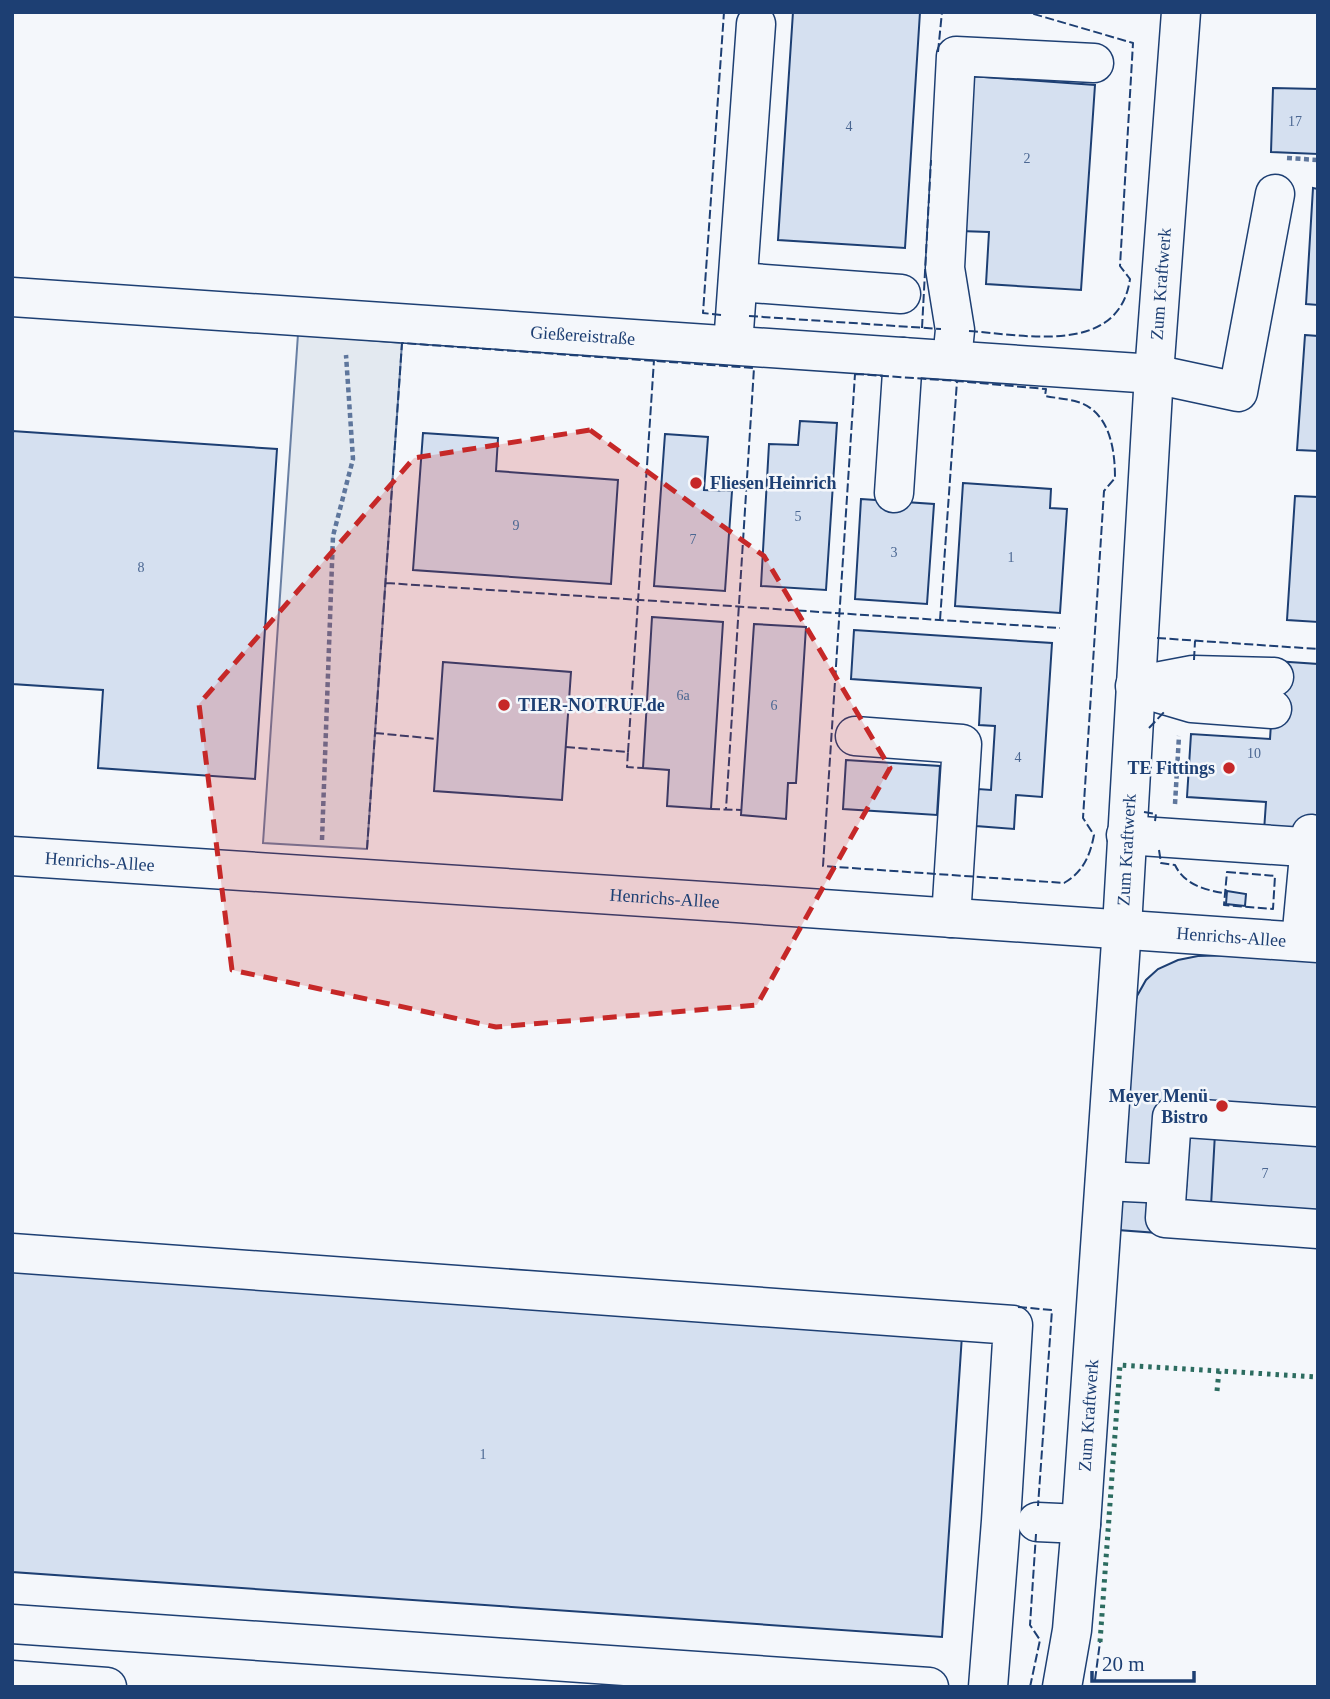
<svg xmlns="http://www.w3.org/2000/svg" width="1330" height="1699" font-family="Georgia,serif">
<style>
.green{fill:#e3e9f0;stroke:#687fa3;stroke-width:2}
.building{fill:#d5e0f0;stroke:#1d3f73;stroke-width:2}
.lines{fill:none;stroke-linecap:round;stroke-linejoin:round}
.minor-casing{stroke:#1d3f73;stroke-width:41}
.path{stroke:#5e769c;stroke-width:4.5;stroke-dasharray:5 3.5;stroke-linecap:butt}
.minor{stroke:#f4f7fb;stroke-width:38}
.hedge{stroke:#2c6c60;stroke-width:5;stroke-dasharray:3.5 5;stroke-linecap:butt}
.fence{stroke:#1d3f73;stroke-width:2;stroke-dasharray:9 3.5;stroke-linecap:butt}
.marked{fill:#c62828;fill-opacity:0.2;stroke:#c62828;stroke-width:5;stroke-dasharray:14 9;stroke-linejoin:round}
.poi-dot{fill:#c62828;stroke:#f4f7fb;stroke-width:2.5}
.labels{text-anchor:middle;stroke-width:5;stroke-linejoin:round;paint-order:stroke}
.number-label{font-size:14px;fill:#4b6792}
.street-label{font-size:18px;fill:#1d3f73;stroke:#f4f7fb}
.poi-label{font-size:18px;font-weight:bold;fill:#1d3f73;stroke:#f4f7fb;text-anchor:start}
</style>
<rect width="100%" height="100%" fill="#f4f7fb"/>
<path class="green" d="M 298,334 L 402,343 L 367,849 L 263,843 Z"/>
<path class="building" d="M 793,12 L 920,12 L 905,248 L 778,240 Z
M 970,76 L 1095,85 L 1081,290 L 986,284 L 989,232 L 960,231 Z
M 1273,88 L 1318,89 L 1318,154 L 1271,152 Z
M 1313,188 L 1318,189 L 1318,305 L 1306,304 Z
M 1305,335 L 1318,336 L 1318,451 L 1297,450 Z
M 800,421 L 837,423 L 826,590 L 761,586 L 769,444 L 798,445 Z
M 12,431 L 277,449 L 255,779 L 98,768 L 103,690 L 12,684 Z
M 423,433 L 498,438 L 496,471 L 618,480 L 611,584 L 413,570 Z
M 665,434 L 708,437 L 704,490 L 732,491 L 725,591 L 654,586 Z
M 963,483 L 1051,489 L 1050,508 L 1067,509 L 1060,613 L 955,606 Z
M 1295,496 L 1318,497 L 1318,622 L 1287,620 Z
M 861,499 L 934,504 L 927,604 L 855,599 Z
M 652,617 L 723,622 L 711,809 L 667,806 L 669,770 L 643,768 Z
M 754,624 L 806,627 L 796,783 L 788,783 L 786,819 L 741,815 Z
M 854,630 L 1052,643 L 1042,797 L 1016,795 L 1014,829 L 976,826 L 978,789 L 991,790 L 995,726 L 979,725 L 981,688 L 851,679 Z
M 1275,661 L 1318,664 L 1318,834 L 1264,831 L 1266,802 L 1187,797 L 1191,734 L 1270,739 Z
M 443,662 L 571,672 L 562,800 L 434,791 Z
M 846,760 L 940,766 L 937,815 L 843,809 Z
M 1227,891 L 1246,894 L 1245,906 L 1226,904 Z
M 1233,955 L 1318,961 L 1318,1245 L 1118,1230 L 1133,1010 L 1137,996 L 1146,980 L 1158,969 L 1178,960 L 1198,956 Z
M 1215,1133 L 1318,1140 L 1318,1213 L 1211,1206 Z
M 12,1268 L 962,1335 L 942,1637 L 12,1572 Z"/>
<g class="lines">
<g class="minor-casing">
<g id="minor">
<path d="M 738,282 L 901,294"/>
<path id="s1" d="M 12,297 L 1154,374 L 1238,392 L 1275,194"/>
<path d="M 733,345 L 756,24"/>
<path d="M 952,360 L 955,330 L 945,268 L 956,56 L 1094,63"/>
<path d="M 894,493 L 903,357"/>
<path d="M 1135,686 L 1193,675 L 1274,677"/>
<path d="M 1141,688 L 1192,703 L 1272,709"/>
<path d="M 855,736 L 962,744 L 951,918"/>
<path d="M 1126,835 L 1318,848"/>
<path id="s2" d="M 12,856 C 447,884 883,912 1318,943"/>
<path d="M 1301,941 L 1311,834"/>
<path d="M 1318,1127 L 1172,1117 L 1165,1218 L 1318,1229"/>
<path d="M 1105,1181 L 1167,1184"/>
<path d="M 12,1253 L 1013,1325 L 1001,1521 L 988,1687"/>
<path d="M 1037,1522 L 1081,1524"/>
<path d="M 12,1624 L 929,1687"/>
<path d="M 12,1680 L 107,1687"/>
<path id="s3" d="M 1062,1687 L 1072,1630 L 1081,1524 L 1122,927 L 1154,374 L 1181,12"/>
</g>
</g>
<path class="path" d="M 1287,158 L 1318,160
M 1166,764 L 1189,766
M 1175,804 L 1179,736
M 322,840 L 333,536 L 353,459 L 346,355"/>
<use href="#minor" class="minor"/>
<path class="hedge" d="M 1217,1391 L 1219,1371
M 1100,1642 L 1120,1365 L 1318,1377"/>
<path class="fence" d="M 938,52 L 942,12
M 721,315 L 703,313 L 724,12
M 749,316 L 941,329
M 922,328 L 931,160
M 969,331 C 1025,335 1119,356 1130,279 L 1120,266 L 1133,43 L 1027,12
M 855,374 L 957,381 L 1046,389 L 1045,396 C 1056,398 1068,399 1078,402 C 1110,412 1115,450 1115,478 L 1104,491 L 1083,818 L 1094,835 C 1090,856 1083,872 1064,883 L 823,866 Z
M 386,583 L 1060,628
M 940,620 L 957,381
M 1157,638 L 1318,649
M 1194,660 L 1195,641
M 1149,728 L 1166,710
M 375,733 L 437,739
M 566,747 L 628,752 L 627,767 L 643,768
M 628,752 L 654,360
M 711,809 L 741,810
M 1144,812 L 1156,814 L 1155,821
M 367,849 L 402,343 L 754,368 L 726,809
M 1159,850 L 1161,863 L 1175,865 C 1184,884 1204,890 1224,893
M 1227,872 L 1275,876 L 1273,909 L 1224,905 Z
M 1018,1307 L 1052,1310 L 1038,1506
M 1095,1680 L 1100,1642
M 1030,1687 L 1040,1640 L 1030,1625 L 1036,1534"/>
</g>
<path class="marked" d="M 590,430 L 764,556 L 890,768 L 757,1005 L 496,1027 L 232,970 L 199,704 L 414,458 Z"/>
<g class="poi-dot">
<circle cx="696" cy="483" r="7"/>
<circle cx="504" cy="705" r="7"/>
<circle cx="1229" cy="768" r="7"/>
<circle cx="1222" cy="1106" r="7"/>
</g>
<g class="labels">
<g class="number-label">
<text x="1295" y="126">17</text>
<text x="849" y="131">4</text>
<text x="1027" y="163">2</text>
<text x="798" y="521">5</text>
<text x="516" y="530">9</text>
<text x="693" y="544">7</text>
<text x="894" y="557">3</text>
<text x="1011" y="562">1</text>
<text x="141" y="572">8</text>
<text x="683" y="700">6a</text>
<text x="774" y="710">6</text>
<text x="1254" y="758">10</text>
<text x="1018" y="762">4</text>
<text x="1265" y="1178">7</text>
<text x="483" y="1459">1</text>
</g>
<g class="street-label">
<text dy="6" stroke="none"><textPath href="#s3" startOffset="1407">Zum Kraftwerk</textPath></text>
<text dy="6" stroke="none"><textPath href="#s1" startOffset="572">Gießereistraße</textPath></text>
<text dy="6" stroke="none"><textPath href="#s3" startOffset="840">Zum Kraftwerk</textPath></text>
<text dy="6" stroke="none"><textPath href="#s2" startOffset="88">Henrichs-Allee</textPath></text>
<text dy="6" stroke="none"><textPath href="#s2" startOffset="654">Henrichs-Allee</textPath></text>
<text dy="6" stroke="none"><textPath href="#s2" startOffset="1222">Henrichs-Allee</textPath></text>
<text dy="6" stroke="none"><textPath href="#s3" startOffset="273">Zum Kraftwerk</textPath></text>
</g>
<g class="poi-label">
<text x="710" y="489">Fliesen Heinrich</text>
<text x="518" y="711">TIER-NOTRUF.de</text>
<text x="1215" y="774" text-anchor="end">TE Fittings</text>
<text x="1208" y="1102" text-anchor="end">Meyer Menü<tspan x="1208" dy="21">Bistro</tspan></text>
</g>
</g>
<rect width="1330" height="1699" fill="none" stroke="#1d3f73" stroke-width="28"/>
<path d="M1092 1671v10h102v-10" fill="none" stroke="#1d3f73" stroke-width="3.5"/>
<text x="1102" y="1671" font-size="21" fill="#1d3f73" stroke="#f4f7fb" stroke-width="5" paint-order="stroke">20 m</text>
</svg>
